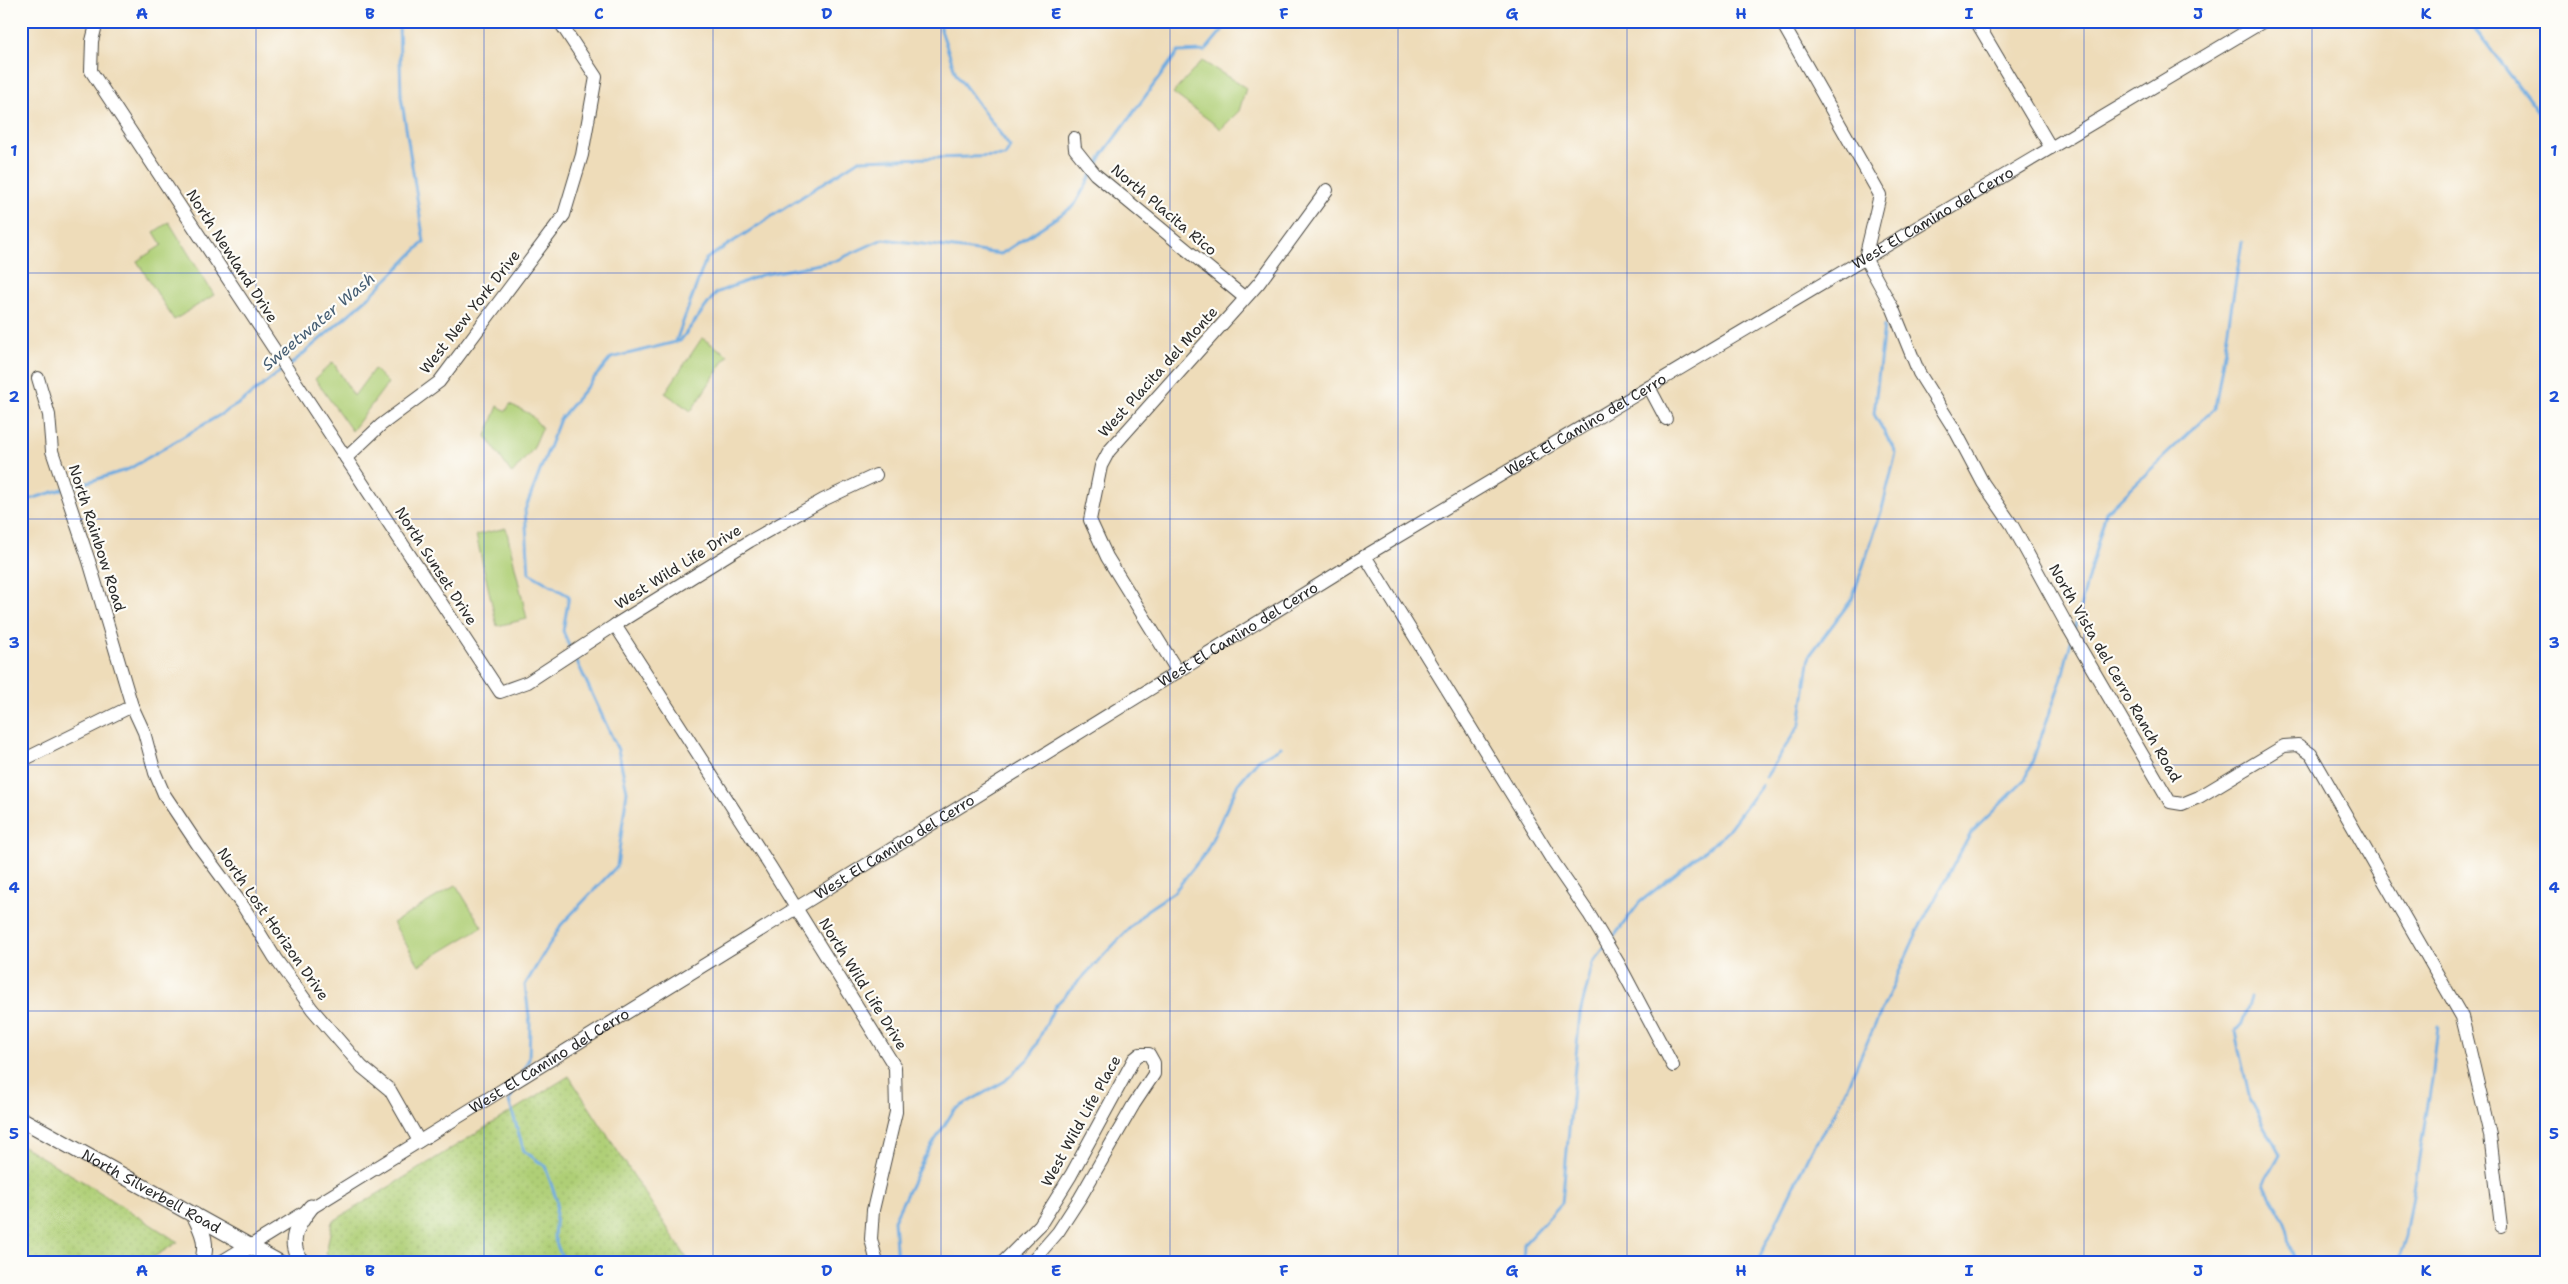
<svg xmlns="http://www.w3.org/2000/svg" width="2568" height="1284" font-family="'Shantell Sans',sans-serif">
<style>
.park{fill:url(#park-dots);stroke:#6d7d50}
.pitch{fill:#afcf76;stroke:#6d7d50}
.lines{fill:none;stroke-linecap:round;stroke-linejoin:round}
.stream{stroke:#6eabe0;stroke-width:3}
.minor-casing{stroke:#484640;stroke-width:14}
.major-casing{stroke:#484640;stroke-width:17}
.minor{stroke:#fff;stroke-width:12}
.major{stroke:#fff;stroke-width:15}
.grid{fill:none;stroke:#1d4ed8;stroke-width:1;stroke-opacity:0.55}
.labels{text-anchor:middle;stroke-width:4.5;stroke-linejoin:round;paint-order:stroke}
.street-label{font-size:15px;fill:#2b2b2b;stroke:#fdfcf7}
.water-label{font-size:16px;font-style:italic;fill:#465e73;stroke:#fdfcf7}
.neatline{fill:none;stroke:#1d4ed8;stroke-width:2}
.grid-label{font-size:16px;text-anchor:middle;font-weight:bold;fill:#1d4ed8}
</style>
<defs>
<pattern id="park-dots" width="8" height="8" patternUnits="userSpaceOnUse" patternTransform="scale(1.25)"><rect width="8" height="8" fill="#afcf76"/><path d="M2 2h.1M6 6h.1" fill="none" stroke="#97b266" stroke-width="1.8" stroke-linecap="round"/></pattern>
</defs>
<rect width="100%" height="100%" fill="#fdfcf7"/>
<filter id="ink" filterUnits="userSpaceOnUse"><feTurbulence type="fractalNoise" baseFrequency=".02" numOctaves="2"/><feDisplacementMap in="SourceGraphic" scale="10" xChannelSelector="R" yChannelSelector="G"/><feConvolveMatrix kernelMatrix="1 2 1 2 8 2 1 2 1" color-interpolation-filters="sRGB"/></filter>
<filter id="wash" filterUnits="userSpaceOnUse"><feTurbulence type="fractalNoise" baseFrequency=".0096" numOctaves="4" result="noise"/><feDisplacementMap in="SourceGraphic" scale="20" xChannelSelector="R" yChannelSelector="G"/><feGaussianBlur stdDeviation="1.12" result="paint"/><feColorMatrix in="noise" values="0 0 0 0 0 0 0 0 0 0 0 0 0 0 0 0 0 1.4 0 .05"/><feComposite in="paint" operator="in"/></filter>
<g filter="url(#wash)">
<rect width="100%" height="100%" fill="#eedcb9"/>
<path class="park" d="M 569,1076 L 690,1263 L 342,1263 L 326,1254 L 332,1222 Z
M 21,1145 L 92,1187 L 178,1242 L 144,1263 L 21,1263 Z"/>
<path class="pitch" d="M 1202,61 L 1246,88 L 1239,111 L 1221,129 L 1173,93 Z
M 169,222 L 214,295 L 174,320 L 137,261 L 162,245 L 154,232 Z
M 702,338 L 728,355 L 691,411 L 665,393 Z
M 333,362 L 354,396 L 374,369 L 388,383 L 352,431 L 315,379 Z
M 510,404 L 530,414 L 542,428 L 533,449 L 512,474 L 486,436 L 498,406 L 506,411 Z
M 506,528 L 527,619 L 497,626 L 476,535 Z
M 456,885 L 482,927 L 419,965 L 393,923 Z"/>
<g class="lines">
<path class="stream" d="M 2474,21 L 2472,25 L 2547,123
M 1095,169 L 1102,155 L 1178,52 L 1205,51 L 1230,21
M 2547,311 L 2543,324 L 2547,332
M 676,341 L 706,259 L 859,160 L 1005,156 L 1010,147 L 956,74 L 938,21
M 290,365 L 369,297 L 424,242 L 401,96 L 399,21
M 69,488 L 129,469 L 240,403 L 285,368
M 21,502 L 63,489
M 2074,630 L 2106,512 L 2215,408 L 2242,242
M 571,650 L 563,631 L 569,596 L 529,573 L 525,510 L 560,419 L 611,358 L 680,341 L 716,293 L 761,275 L 835,261 L 883,239 L 1001,254 L 1074,206 L 1092,174
M 1766,777 L 1800,724 L 1810,655 L 1852,599 L 1882,509 L 1896,453 L 1874,414 L 1884,326
M 1609,943 L 1640,902 L 1724,835 L 1762,785
M 2251,998 L 2241,1026 L 2235,1032 L 2250,1099 L 2280,1154 L 2264,1183 C 2270,1198 2281,1211 2286,1225 C 2291,1238 2288,1251 2297,1263
M 523,1071 L 529,1059 L 530,1024 L 525,985 L 561,925 L 617,866 L 627,791 L 618,750 L 574,655
M 516,1086 L 509,1101 L 524,1151 L 545,1166 L 557,1201 L 554,1237 L 564,1263
M 897,1263 L 894,1220 L 924,1158 L 954,1110 L 1005,1081 L 1030,1057 L 1055,1006 L 1147,910 L 1174,892 L 1206,852 L 1238,784 L 1258,760 L 1281,747
M 1523,1263 L 1524,1244 L 1562,1203 L 1580,1014 L 1593,963 L 1605,947
M 1757,1263 L 1808,1156 L 1836,1111 L 1919,928 L 1971,833 L 2026,779 L 2061,681 L 2071,641
M 2397,1263 L 2406,1237 L 2432,1080 L 2438,1026"/>
</g>
</g>
<g filter="url(#ink)">
<g class="lines">
<g class="minor-casing">
<g id="minor">
<path d="M 97,21 L 92,41 L 91,71 L 500,692 L 528,682 L 615,625 L 750,541 L 823,500 L 876,475"/>
<path d="M 1781,21 L 1880,195 L 1865,258 L 1893,309 L 1919,373 L 1956,432 L 1983,483 L 2012,525 L 2068,627 L 2170,802 L 2182,804 L 2199,797 L 2284,746 L 2298,745 L 2311,754 L 2462,1017 L 2490,1135 L 2501,1226"/>
<path d="M 1976,21 L 2051,148"/>
<path d="M 1074,138 L 1075,149 L 1095,174 L 1245,298"/>
<path d="M 38,378 L 49,415 L 52,451 L 89,561 L 132,706 L 144,732 L 155,773 L 164,794 L 198,845 L 243,906 L 275,958 L 312,1009 L 362,1067 L 390,1090 L 419,1141"/>
<path d="M 1649,387 L 1666,419"/>
<path d="M 346,458 L 381,425 L 439,382 L 564,215 L 582,155 L 596,77 L 559,21"/>
<path d="M 1365,556 L 1554,863 L 1589,914 L 1619,964 L 1673,1066"/>
<path d="M 615,625 L 770,866 L 895,1067 L 896,1112 L 873,1210 L 871,1239 L 877,1263"/>
<path d="M 1178,672 L 1107,557 L 1090,520 L 1101,466 L 1109,451 L 1259,283 L 1327,190"/>
<path d="M 21,761 L 132,706"/>
<path id="s1" d="M 250,1246 L 1365,556 L 2264,21"/>
<path d="M 1002,1263 L 1040,1225 L 1071,1175 L 1134,1059 L 1140,1054 L 1149,1054 L 1154,1063 L 1154,1074 L 1134,1104 L 1080,1198 L 1058,1232 L 1031,1263"/>
</g>
</g>
<g class="major-casing">
<g id="major">
<path id="s2" d="M 21,1119 L 280,1263"/>
<path d="M 194,1215 C 203,1232 208,1244 202,1263"/>
<path d="M 222,1263 L 250,1246"/>
<path d="M 302,1263 C 286,1242 297,1225 311,1207"/>
</g>
</g>
<use href="#minor" class="minor"/>
<use href="#major" class="major"/>
</g>
</g>
<path class="grid" d="M 256,21 L 256,1263M 484,21 L 484,1263M 713,21 L 713,1263M 941,21 L 941,1263M 1170,21 L 1170,1263M 1398,21 L 1398,1263M 1627,21 L 1627,1263M 1855,21 L 1855,1263M 2084,21 L 2084,1263M 2312,21 L 2312,1263M 21,273 L 2547,273M 21,519 L 2547,519M 21,765 L 2547,765M 21,1011 L 2547,1011"/>
<g class="labels">
<g class="street-label">
<text transform="translate(1164 210) rotate(40)" y="5">North Placita Rico</text>
<text dy="5" stroke="none"><textPath href="#s1" startOffset="1972">West El Camino del Cerro</textPath></text>
<text transform="translate(232 256) rotate(57)" y="5">North Newland Drive</text>
<text transform="translate(470 312) rotate(-52)" y="5">West New York Drive</text>
<text transform="translate(1158 372) rotate(-48)" y="5">West Placita del Monte</text>
<text dy="5" stroke="none"><textPath href="#s1" startOffset="1568">West El Camino del Cerro</textPath></text>
<text transform="translate(97 538) rotate(72)" y="5">North Rainbow Road</text>
<text transform="translate(436 566) rotate(57)" y="5">North Sunset Drive</text>
<text transform="translate(678 567) rotate(-32)" y="5">West Wild Life Drive</text>
<text dy="5" stroke="none"><textPath href="#s1" startOffset="1162">West El Camino del Cerro</textPath></text>
<text transform="translate(2115 673) rotate(60)" y="5">North Vista del Cerro Ranch Road</text>
<text dy="5" stroke="none"><textPath href="#s1" startOffset="758">West El Camino del Cerro</textPath></text>
<text transform="translate(273 924) rotate(55)" y="5">North Lost Horizon Drive</text>
<text transform="translate(863 984) rotate(58)" y="5">North Wild Life Drive</text>
<text dy="5" stroke="none"><textPath href="#s1" startOffset="352">West El Camino del Cerro</textPath></text>
<text transform="translate(1081 1121) rotate(-61)" y="5">West Wild Life Place</text>
<text dy="5" stroke="none"><textPath href="#s2" startOffset="149">North Silverbell Road</textPath></text>
</g>
<g class="water-label">
<text transform="translate(318 321) rotate(-40)" y="6">Sweetwater Wash</text>
</g>
</g>
<rect width="2568" height="1284" fill="none" stroke="#fdfcf7" stroke-width="55"/>
<rect x="28" y="28" width="2512" height="1228" class="neatline"/>
<g class="grid-label">
<text x="142" y="19">A</text>
<text x="370" y="19">B</text>
<text x="599" y="19">C</text>
<text x="827" y="19">D</text>
<text x="1056" y="19">E</text>
<text x="1284" y="19">F</text>
<text x="1512" y="19">G</text>
<text x="1741" y="19">H</text>
<text x="1969" y="19">I</text>
<text x="2198" y="19">J</text>
<text x="2426" y="19">K</text>
<text x="14" y="156">1</text>
<text x="2554" y="156">1</text>
<text x="14" y="402">2</text>
<text x="2554" y="402">2</text>
<text x="14" y="648">3</text>
<text x="2554" y="648">3</text>
<text x="14" y="893">4</text>
<text x="2554" y="893">4</text>
<text x="14" y="1139">5</text>
<text x="2554" y="1139">5</text>
<text x="142" y="1276">A</text>
<text x="370" y="1276">B</text>
<text x="599" y="1276">C</text>
<text x="827" y="1276">D</text>
<text x="1056" y="1276">E</text>
<text x="1284" y="1276">F</text>
<text x="1512" y="1276">G</text>
<text x="1741" y="1276">H</text>
<text x="1969" y="1276">I</text>
<text x="2198" y="1276">J</text>
<text x="2426" y="1276">K</text>
</g>
</svg>
